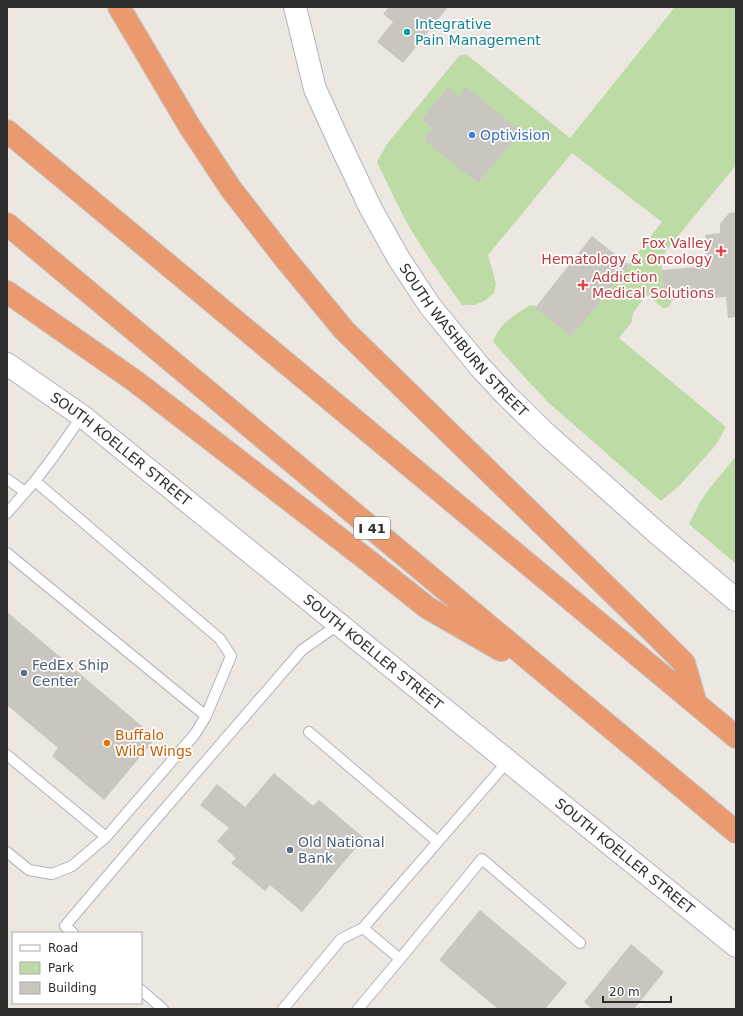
<svg xmlns="http://www.w3.org/2000/svg" width="743" height="1016" font-family="'DejaVu Sans',sans-serif">
<style>
.green{fill:#bddca5;fill-rule:evenodd}
.building{fill:#c9c5bf}
.lines{fill:none;stroke-linecap:round;stroke-linejoin:round}
.lane-casing{stroke:#b2b4bb;stroke-width:12}
.secondary-casing{stroke:#b2b4bb;stroke-width:24}
.highway-casing{stroke:#c4c4c4;stroke-width:24}
.lane{stroke:#fff;stroke-width:10}
.secondary{stroke:#fff;stroke-width:22}
.highway{stroke:#eb996e;stroke-width:22}
.culture-dot{fill:#0f9aa8;stroke:#fff;stroke-width:1.5}
.shop-dot{fill:#3f7fe0;stroke:#fff;stroke-width:1.5}
.health-dot{fill:#e0444e;stroke:#fff;stroke-width:1.5}
.service-dot{fill:#5c6f8a;stroke:#fff;stroke-width:1.5}
.food-dot{fill:#e8710a;stroke:#fff;stroke-width:1.5}
.labels{text-anchor:middle;stroke-width:3.5;stroke-linejoin:round;paint-order:stroke}
.shield{fill:#fff;stroke:#6c6c6c;stroke-width:1}
.shield-label{font-size:13px;font-weight:bold;fill:#2d2d2d}
.culture-label{font-size:14px;fill:#0d838f;stroke:#fff;text-anchor:start}
.shop-label{font-size:14px;fill:#366cbe;stroke:#fff;text-anchor:start}
.health-label{font-size:14px;fill:#be3a42;stroke:#fff;text-anchor:end}
.street-label{font-size:14px;fill:#2d2d2d;stroke:#fff}
.service-label{font-size:14px;fill:#4e5e75;stroke:#fff;text-anchor:start}
.food-label{font-size:14px;fill:#c56008;stroke:#fff;text-anchor:start}
</style>
<rect width="100%" height="100%" fill="#ece7e1"/>
<path class="green" d="M 675,7 L 736,7 L 736,165 L 665,252 L 662,266 L 665,300 L 672,300 L 670,306 L 665,308 L 663,308 L 647,295 C 641,303 631,311 632,322 L 619,338 L 726,427 L 716,445 L 680,485 L 661,501 L 549,403 L 528,381 L 493,342 C 498,324 515,315 530,305 L 537,306 L 573,335 L 662,222 L 572,153 L 488,255 L 495,280 L 496,284 L 494,293 L 484,301 L 474,305 L 462,305 C 444,280 426,255 410,228 C 398,207 388,184 377,162 L 387,144 L 459,56 L 466,54 L 570,138 ZM 448,87 L 460,97 L 468,88 L 520,132 L 478,183 L 424,138 L 432,129 L 421,119 Z
M 736,456 L 736,564 L 689,524 L 699,504 L 709,489 Z"/>
<path class="building" d="M 389,7 L 448,7 L 403,63 L 377,42 L 393,22 L 383,14 Z
M 448,87 L 460,96 L 466,87 L 468,88 L 521,132 L 478,183 L 424,140 L 424,138 L 432,129 L 421,119 Z
M 736,212 L 736,317 L 728,318 L 726,297 L 711,298 L 709,296 L 665,301 L 662,270 L 708,266 L 705,235 L 720,233 L 720,224 L 729,213 Z
M 592,236 L 629,265 L 573,335 L 572,334 L 571,336 L 535,308 Z
M 7,612 L 156,738 L 104,800 L 52,756 L 58,748 L 7,705 Z
M 274,773 L 313,806 L 319,800 L 364,838 L 302,912 L 270,885 L 265,891 L 231,863 L 236,858 L 217,841 L 229,828 L 200,805 L 217,784 L 245,807 Z
M 480,910 L 567,983 L 545,1009 L 498,1009 L 439,960 Z
M 631,944 L 664,972 L 634,1009 L 592,1009 L 584,1002 Z"/>
<g class="lines">
<g class="lane-casing">
<path id="lane" d="M 7,479 L 25,492
M 7,513 L 35,481 L 54,456 L 82,416
M 7,553 L 206,716
M 309,732 L 438,842
M 7,755 L 106,837
M 7,852 L 29,870 L 52,874 L 72,866 L 106,837 L 195,734 L 206,716 L 231,656 L 220,639 L 35,481
M 363,928 L 400,959 L 482,859 L 580,943
M 73,933 L 65,926 L 150,826 L 302,650 L 339,624
M 141,990 L 163,1009
M 283,1009 L 341,939 L 363,928 L 508,761
M 358,1009 L 400,959"/>
</g>
<g class="secondary-casing">
<g id="secondary">
<path id="s1" d="M 295,7 L 315,89 L 341,146 L 371,209 L 399,259 L 430,306 L 480,367 L 506,395 L 546,434 L 656,532 L 736,600"/>
<path id="s2" d="M 7,364 L 82,416 L 736,946"/>
</g>
</g>
<g class="highway-casing">
<path id="highway" d="M 119,7 L 190,127 L 231,189 L 283,256 L 344,330 L 657,636 L 684,663 L 696,704
M 7,131 L 736,737
M 7,224 L 736,832
M 7,292 L 135,381 L 366,559 L 428,608 L 501,650"/>
</g>
<use href="#lane" class="lane"/>
<use href="#secondary" class="secondary"/>
<use href="#highway" class="highway"/>
</g>
<circle class="culture-dot" cx="407" cy="32" r="4"/>
<circle class="shop-dot" cx="472" cy="135" r="4"/>
<g class="health-dot">
<path d="M719 245h4v4h4v4h-4v4h-4v-4h-4v-4h4z"/>
<path d="M581 279h4v4h4v4h-4v4h-4v-4h-4v-4h4z"/>
</g>
<g class="service-dot">
<circle cx="24" cy="673" r="4"/>
<circle cx="290" cy="850" r="4"/>
</g>
<circle class="food-dot" cx="107" cy="743" r="4"/>
<g class="labels">
<rect class="shield" x="354" y="517" width="36" height="22" rx="3"/>
<g class="shield-label">
<text x="372" y="533">I 41</text>
</g>
<g class="culture-label">
<text x="415" y="29">Integrative<tspan x="415" dy="16">Pain Management</tspan></text>
</g>
<g class="shop-label">
<text x="480" y="140">Optivision</text>
</g>
<g class="health-label">
<text x="712" y="248">Fox Valley<tspan x="712" dy="16">Hematology &amp; Oncology</tspan></text>
<text x="592" y="282" text-anchor="start">Addiction<tspan x="592" dy="16">Medical Solutions</tspan></text>
</g>
<g class="street-label">
<text dy="5" stroke="none"><textPath href="#s1" startOffset="378">SOUTH WASHBURN STREET</textPath></text>
<text dy="5" stroke="none"><textPath href="#s2" startOffset="142">SOUTH KOELLER STREET</textPath></text>
<text dy="5" stroke="none"><textPath href="#s2" startOffset="466">SOUTH KOELLER STREET</textPath></text>
<text dy="5" stroke="none"><textPath href="#s2" startOffset="790">SOUTH KOELLER STREET</textPath></text>
</g>
<g class="service-label">
<text x="32" y="670">FedEx Ship<tspan x="32" dy="16">Center</tspan></text>
<text x="298" y="847">Old National<tspan x="298" dy="16">Bank</tspan></text>
</g>
<g class="food-label">
<text x="115" y="740">Buffalo<tspan x="115" dy="16">Wild Wings</tspan></text>
</g>
</g>
<rect width="743" height="1016" fill="none" stroke="#2d2d2d" stroke-width="16"/>
<rect x="12" y="932" width="130" height="72" fill="#ffffff" stroke="#ababab"/>
<rect x="20" y="945" width="20" height="6" fill="#ffffff" stroke="#ababab"/>
<text x="48" y="952" font-size="12" fill="#2d2d2d">Road</text>
<rect x="20" y="962" width="20" height="12" fill="#bddca5" stroke="#ababab"/>
<text x="48" y="972" font-size="12" fill="#2d2d2d">Park</text>
<rect x="20" y="982" width="20" height="12" fill="#c9c5bf" stroke="#ababab"/>
<text x="48" y="992" font-size="12" fill="#2d2d2d">Building</text>
<path d="M603 996v6h68v-6" fill="none" stroke="#2d2d2d" stroke-width="2"/>
<text x="609" y="996" font-size="12" fill="#2d2d2d" stroke="#ffffff" stroke-width="3" paint-order="stroke">20 m</text>
</svg>
